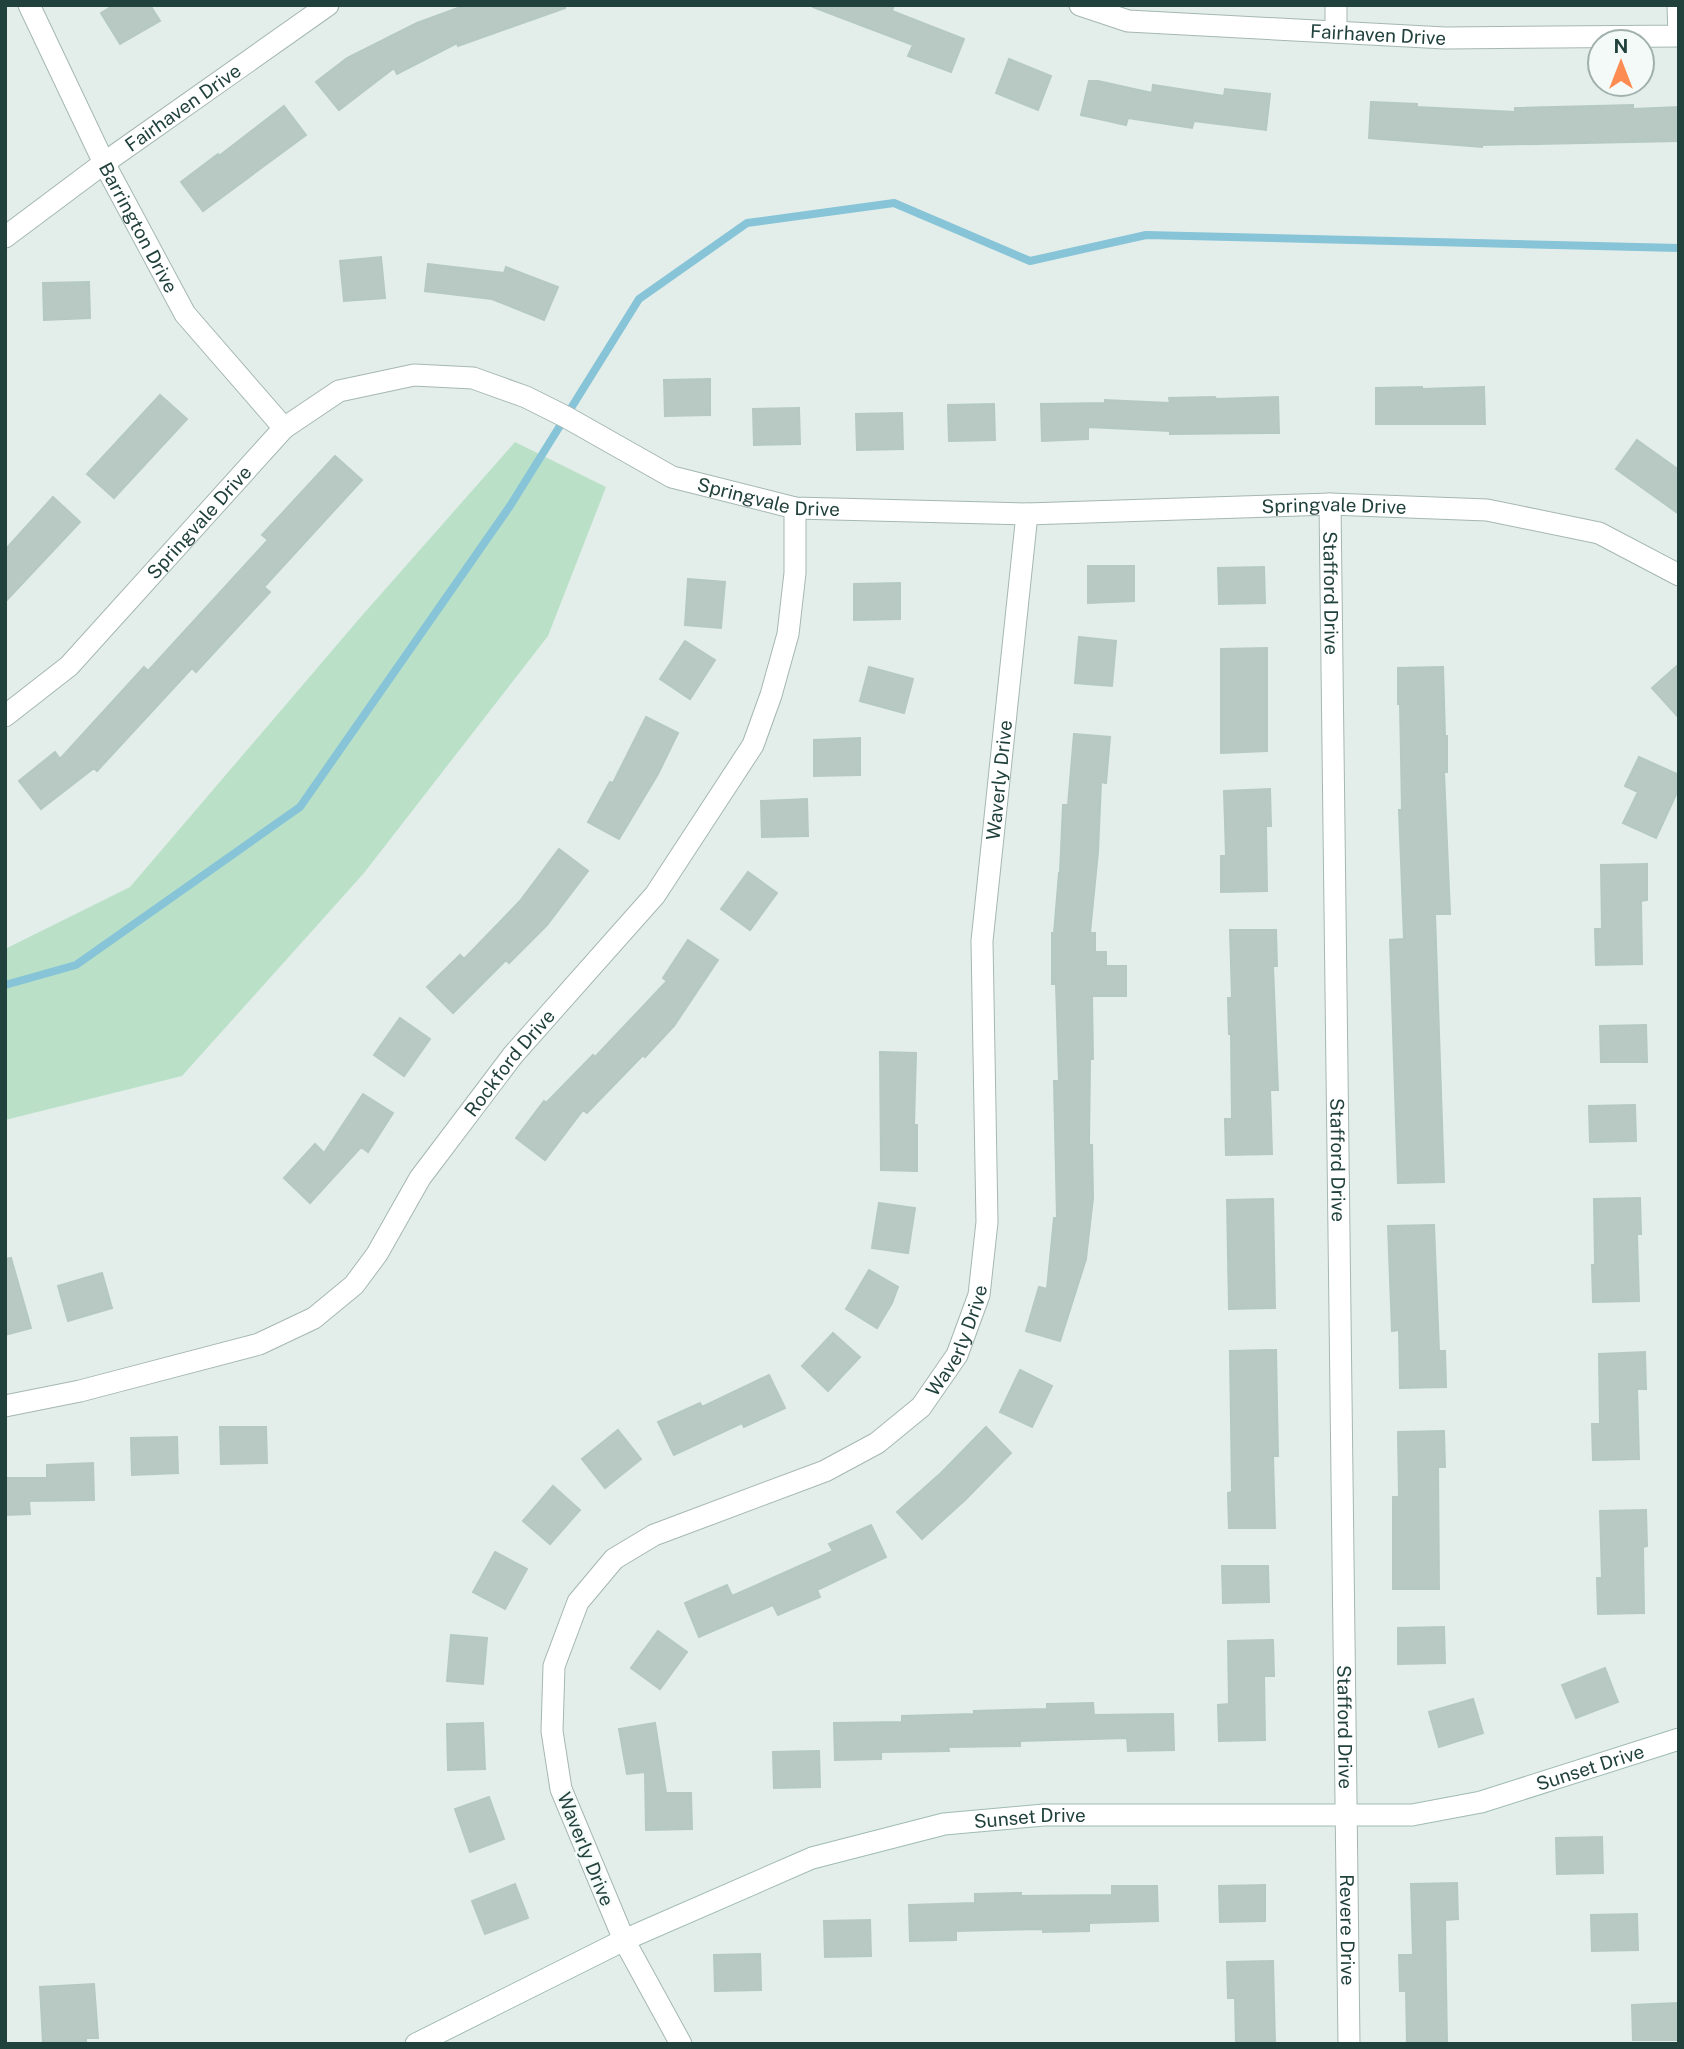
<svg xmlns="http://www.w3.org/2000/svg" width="1684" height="2049" font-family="'Public Sans',sans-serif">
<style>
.green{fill:#bae1c8}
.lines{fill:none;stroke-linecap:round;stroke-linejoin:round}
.stream{stroke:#87c4d7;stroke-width:8}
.building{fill:#b8c9c4;stroke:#b5c9c2;stroke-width:2}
.street-casing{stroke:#a5b7b2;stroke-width:23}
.secondary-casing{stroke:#a0bbb4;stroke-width:23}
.street{stroke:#fff;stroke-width:21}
.secondary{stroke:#fff;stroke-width:21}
.labels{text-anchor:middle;stroke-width:5;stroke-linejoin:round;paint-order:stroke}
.street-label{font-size:19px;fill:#21413c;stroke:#f4faf8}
</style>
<rect width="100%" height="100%" fill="#e3eeea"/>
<path class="green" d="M 515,442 L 606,487 L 548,636 L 364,873 L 182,1076 L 5,1120 L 5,949 L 130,887 L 359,619 Z"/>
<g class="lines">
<path class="stream" d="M 5,985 L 76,965 L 300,807 L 510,506 L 639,299 L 747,223 L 894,203 L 1030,261 L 1146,235 L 1679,248"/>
</g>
<path class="building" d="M 114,5 L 150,5 L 160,21 L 120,44 L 101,13 Z
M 466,5 L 565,5 L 565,8 L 458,46 L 457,43 L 397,74 L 394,68 L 339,110 L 316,82 L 347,58 L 417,23 Z
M 813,5 L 894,5 L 892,11 L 964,39 L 951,72 L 908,56 L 913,45 L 813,7 Z
M 1009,59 L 1051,76 L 1038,110 L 996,93 Z
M 1089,81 L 1098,81 L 1152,93 L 1153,85 L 1224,96 L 1225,89 L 1270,94 L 1266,130 L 1194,121 L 1192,128 L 1128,118 L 1126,125 L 1081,115 Z
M 1371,102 L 1417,104 L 1417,107 L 1515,112 L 1515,108 L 1633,105 L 1633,109 L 1679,107 L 1679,141 L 1482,145 L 1482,147 L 1369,138 Z
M 284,106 L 306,135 L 203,211 L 181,182 L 218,154 L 219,156 Z
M 381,257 L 385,298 L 344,301 L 340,261 Z
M 428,264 L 504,273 L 506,267 L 558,287 L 544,320 L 492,299 L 425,291 Z
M 89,282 L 90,318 L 44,320 L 43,283 Z
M 710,379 L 710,415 L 665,416 L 664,380 Z
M 1422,387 L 1422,389 L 1484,387 L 1485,424 L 1376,424 L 1376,388 Z
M 160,395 L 187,419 L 114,498 L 87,474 Z
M 1215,397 L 1216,399 L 1278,397 L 1279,433 L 1170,434 L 1170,431 L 1088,427 L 1088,439 L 1042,441 L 1041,404 L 1105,403 L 1105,400 L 1170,403 L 1169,398 Z
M 994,404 L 995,440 L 949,441 L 948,405 Z
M 799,408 L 800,444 L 754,445 L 753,409 Z
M 902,413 L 903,449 L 857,450 L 856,414 Z
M 1637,440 L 1679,470 L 1679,514 L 1616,469 Z
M 335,456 L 362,480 L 264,587 L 270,592 L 196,672 L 192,668 L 97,771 L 94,768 L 41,809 L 19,781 L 55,752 L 60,759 L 144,667 L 148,671 L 268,540 L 262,535 Z
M 53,497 L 80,522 L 5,602 L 5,550 Z
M 1088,566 L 1134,566 L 1134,601 L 1088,603 Z
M 1264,567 L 1265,603 L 1219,604 L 1218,568 Z
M 688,579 L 725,582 L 721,628 L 685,625 Z
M 900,583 L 900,619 L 854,620 L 854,584 Z
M 1079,637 L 1116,641 L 1112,686 L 1075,683 Z
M 685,641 L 715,660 L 690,699 L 660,679 Z
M 1267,648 L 1267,751 L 1221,753 L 1221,649 Z
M 1679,664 L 1679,718 L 1652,688 Z
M 869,667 L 913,679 L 904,713 L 860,701 Z
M 1443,667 L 1445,736 L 1447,736 L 1447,772 L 1444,772 L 1450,914 L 1435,914 L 1444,1182 L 1398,1183 L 1390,940 L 1404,939 L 1399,810 L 1402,810 L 1400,704 L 1398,704 L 1398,668 Z
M 646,717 L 678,733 L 658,774 L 619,839 L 588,822 L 610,782 L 613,783 Z
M 1074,734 L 1110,737 L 1106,783 L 1101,782 L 1098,852 L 1090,933 L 1095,933 L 1095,952 L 1106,952 L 1106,966 L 1126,966 L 1126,996 L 1092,996 L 1093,1059 L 1090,1059 L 1089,1145 L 1092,1145 L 1093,1198 L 1086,1259 L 1060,1341 L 1026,1331 L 1039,1287 L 1047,1289 L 1054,1218 L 1057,1218 L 1054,1081 L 1059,1081 L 1056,984 L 1052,984 L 1052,933 L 1054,933 L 1059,873 L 1060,873 L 1063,805 L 1068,805 Z
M 860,738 L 860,775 L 814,776 L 814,740 Z
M 1639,757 L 1679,775 L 1679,788 L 1656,838 L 1623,823 L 1638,792 L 1625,786 Z
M 1270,789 L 1271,826 L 1266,826 L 1267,891 L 1221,892 L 1221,856 L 1226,856 L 1224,791 Z
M 807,799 L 808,836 L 762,837 L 761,801 Z
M 559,849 L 588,871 L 547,925 L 509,963 L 506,960 L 453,1013 L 427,987 L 460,955 L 464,959 L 520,901 Z
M 1647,864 L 1647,900 L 1641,901 L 1642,964 L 1596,965 L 1595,929 L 1602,929 L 1601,865 Z
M 748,872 L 777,893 L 750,930 L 721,909 Z
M 1230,930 L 1276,930 L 1277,966 L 1273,966 L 1278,1090 L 1270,1090 L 1272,1154 L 1226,1155 L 1225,1119 L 1232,1119 L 1231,1034 L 1229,1034 L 1228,998 L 1232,998 Z
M 688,940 L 718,960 L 674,1026 L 645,1057 L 643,1055 L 587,1113 L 583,1110 L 545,1160 L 516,1138 L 544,1101 L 546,1103 L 593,1055 L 595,1057 L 667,981 L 663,978 Z
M 400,1018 L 430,1039 L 404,1076 L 374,1055 Z
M 1646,1025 L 1647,1062 L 1601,1062 L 1600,1026 Z
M 880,1052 L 916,1053 L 914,1125 L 917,1125 L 917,1171 L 881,1170 Z
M 363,1094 L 393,1113 L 368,1152 L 361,1147 L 310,1203 L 284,1178 L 315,1144 L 324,1153 Z
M 1635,1105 L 1636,1141 L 1590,1142 L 1589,1106 Z
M 1640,1198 L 1641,1234 L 1637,1234 L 1639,1301 L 1593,1302 L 1592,1265 L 1595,1265 L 1594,1199 Z
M 1273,1199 L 1275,1308 L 1229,1309 L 1227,1200 Z
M 879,1203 L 915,1208 L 908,1253 L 872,1248 Z
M 1434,1225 L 1439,1351 L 1445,1351 L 1446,1387 L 1400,1388 L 1399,1330 L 1392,1331 L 1388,1226 Z
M 11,1258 L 31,1328 L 5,1335 L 5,1259 Z
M 869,1270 L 898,1287 L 892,1303 L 877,1328 L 846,1309 Z
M 102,1273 L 112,1308 L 68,1321 L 58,1286 Z
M 833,1333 L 860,1357 L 828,1391 L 802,1366 Z
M 1276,1350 L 1278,1456 L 1273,1456 L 1275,1528 L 1229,1528 L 1228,1493 L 1232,1492 L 1230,1351 Z
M 1645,1352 L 1646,1389 L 1637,1389 L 1639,1459 L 1593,1460 L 1592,1424 L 1600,1424 L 1599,1354 Z
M 1020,1370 L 1052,1386 L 1032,1427 L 1000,1412 Z
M 769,1375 L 785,1408 L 744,1427 L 742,1423 L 674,1455 L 658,1422 L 700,1403 L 702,1407 Z
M 220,1427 L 266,1427 L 267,1463 L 221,1464 Z
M 986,1427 L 1011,1453 L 965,1500 L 922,1539 L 897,1512 L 941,1473 Z
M 618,1430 L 641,1459 L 605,1488 L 582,1459 Z
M 1444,1431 L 1445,1467 L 1438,1467 L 1439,1589 L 1393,1589 L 1393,1497 L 1399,1497 L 1398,1432 Z
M 177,1437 L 178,1473 L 132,1475 L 131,1438 Z
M 93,1463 L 94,1500 L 29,1501 L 30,1514 L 5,1515 L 5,1478 L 47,1478 L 47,1465 Z
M 553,1486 L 580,1510 L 550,1544 L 523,1521 Z
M 1646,1510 L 1647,1546 L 1643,1547 L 1644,1613 L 1598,1614 L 1597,1578 L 1602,1578 L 1600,1511 Z
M 871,1525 L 886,1557 L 817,1590 L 820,1597 L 778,1615 L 773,1605 L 699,1637 L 685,1603 L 727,1585 L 732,1596 L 833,1551 L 829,1544 Z
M 495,1552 L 527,1569 L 505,1609 L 473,1592 Z
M 1222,1566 L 1268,1566 L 1269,1602 L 1223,1603 Z
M 1444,1627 L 1445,1663 L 1398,1664 L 1398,1628 Z
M 658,1631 L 687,1652 L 660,1689 L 631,1668 Z
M 451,1635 L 487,1638 L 483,1684 L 447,1681 Z
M 1273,1640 L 1274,1676 L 1264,1676 L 1265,1740 L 1219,1741 L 1218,1705 L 1229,1704 L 1228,1641 Z
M 1605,1668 L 1618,1702 L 1576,1718 L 1562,1685 Z
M 1473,1699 L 1483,1733 L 1439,1747 L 1429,1712 Z
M 1093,1703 L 1094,1715 L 1173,1714 L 1174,1750 L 1128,1751 L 1127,1738 L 1020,1741 L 1020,1746 L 948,1747 L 949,1751 L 881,1752 L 881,1759 L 835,1760 L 834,1723 L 902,1722 L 902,1716 L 974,1714 L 974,1711 L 1047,1709 L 1047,1704 Z
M 483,1723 L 485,1769 L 448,1770 L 447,1724 Z
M 655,1723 L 666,1793 L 691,1793 L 692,1829 L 646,1830 L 645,1772 L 627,1774 L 619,1729 Z
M 819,1751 L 820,1787 L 774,1788 L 773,1752 Z
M 489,1797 L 504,1839 L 470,1852 L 455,1809 Z
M 1602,1837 L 1603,1873 L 1557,1874 L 1556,1838 Z
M 1457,1883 L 1458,1919 L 1445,1920 L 1447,2044 L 1407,2044 L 1406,1991 L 1400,1991 L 1399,1955 L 1413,1955 L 1411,1884 Z
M 515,1884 L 528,1918 L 485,1934 L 472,1901 Z
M 1265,1885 L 1265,1921 L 1220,1922 L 1219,1886 Z
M 1112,1886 L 1157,1886 L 1158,1921 L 1089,1923 L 1089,1931 L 1043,1932 L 1043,1929 L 956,1931 L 956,1940 L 910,1941 L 909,1905 L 975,1903 L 975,1894 L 1021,1893 L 1021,1896 L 1112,1895 Z
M 1637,1914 L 1638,1950 L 1592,1951 L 1591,1915 Z
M 870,1920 L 871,1956 L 825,1957 L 824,1921 Z
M 760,1954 L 761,1990 L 715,1991 L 714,1955 Z
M 1273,1961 L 1275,2044 L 1236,2044 L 1235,1998 L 1228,1998 L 1227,1962 Z
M 94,1984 L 98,2038 L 86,2038 L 86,2044 L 43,2043 L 40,1987 Z
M 1678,2003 L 1679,2040 L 1633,2040 L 1632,2005 Z"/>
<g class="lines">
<g class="street-casing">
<g id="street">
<path id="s1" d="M 29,5 L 104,163 L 185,314 L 284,428"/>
<path id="s2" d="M 1080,5 L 1128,21 L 1445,38 L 1679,36 L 1678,5"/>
<path d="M 1336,5 L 1336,32"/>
<path id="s3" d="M 5,237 L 104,163 L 328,5"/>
<path id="s4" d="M 1330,504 L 1349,2044"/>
<path id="s5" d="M 5,716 L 69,666 L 284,428 L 339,391 L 414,375 L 473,378 L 526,397 L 566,417 L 672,477 L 795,508 L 1027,514 L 1330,504 L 1487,510 L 1599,533 L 1679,575"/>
<path id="s6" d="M 5,1406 L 80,1391 L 259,1344 L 314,1318 L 354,1285 L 377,1254 L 420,1178 L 513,1055 L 655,895 L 753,745 L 771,695 L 788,634 L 795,573 L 795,508"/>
<path id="s7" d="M 681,2044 L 624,1940 L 561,1789 L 552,1731 L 554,1666 L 578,1602 L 614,1559 L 654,1535 L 825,1471 L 877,1443 L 921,1407 L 957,1355 L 979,1295 L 987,1222 L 982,941 L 1027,514"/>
</g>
</g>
<g class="secondary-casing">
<g id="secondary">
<path id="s8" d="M 416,2044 L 624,1940 L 812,1858 L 944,1824 L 1044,1815 L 1412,1815 L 1481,1802 L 1679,1739"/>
</g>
</g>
<use href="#street" class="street"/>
<use href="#secondary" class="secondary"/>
</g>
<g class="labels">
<g class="street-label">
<text dy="7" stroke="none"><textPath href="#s2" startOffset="301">Fairhaven Drive</textPath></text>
<text dy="7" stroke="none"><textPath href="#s3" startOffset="220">Fairhaven Drive</textPath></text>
<text dy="7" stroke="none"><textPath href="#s1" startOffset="248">Barrington Drive</textPath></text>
<text dy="7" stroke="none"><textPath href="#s5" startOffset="926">Springvale Drive</textPath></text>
<text dy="7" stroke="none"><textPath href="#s5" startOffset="1493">Springvale Drive</textPath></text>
<text dy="7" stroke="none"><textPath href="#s5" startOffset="275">Springvale Drive</textPath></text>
<text dy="7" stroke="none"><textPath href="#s4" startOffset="89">Stafford Drive</textPath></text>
<text dy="7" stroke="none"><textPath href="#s7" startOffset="1519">Waverly Drive</textPath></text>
<text dy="7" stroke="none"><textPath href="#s6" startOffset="646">Rockford Drive</textPath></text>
<text dy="7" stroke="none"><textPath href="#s4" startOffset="656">Stafford Drive</textPath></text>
<text dy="7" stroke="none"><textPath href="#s7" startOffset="952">Waverly Drive</textPath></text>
<text dy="7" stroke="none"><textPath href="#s4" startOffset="1223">Stafford Drive</textPath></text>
<text dy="7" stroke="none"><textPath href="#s8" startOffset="1227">Sunset Drive</textPath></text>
<text dy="7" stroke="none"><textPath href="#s8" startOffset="660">Sunset Drive</textPath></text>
<text transform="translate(586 1849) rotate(68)" y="7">Waverly Drive</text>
<text dy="7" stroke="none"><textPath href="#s4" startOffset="1426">Revere Drive</textPath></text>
</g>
</g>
<rect width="1684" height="2049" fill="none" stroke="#21413c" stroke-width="14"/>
<g transform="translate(1621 63)"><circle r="33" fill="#f4faf8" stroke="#a0b0ad" stroke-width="2"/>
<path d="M0-5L12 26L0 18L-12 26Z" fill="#fd8c52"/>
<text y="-10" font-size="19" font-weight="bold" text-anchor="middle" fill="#21413c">N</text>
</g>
</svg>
